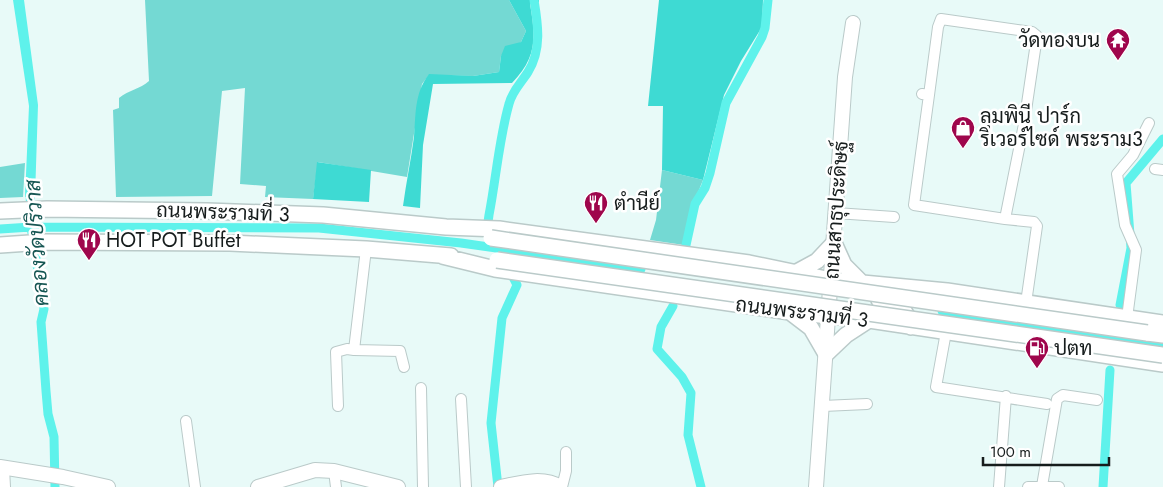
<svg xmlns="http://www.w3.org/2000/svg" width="1163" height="487" font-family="Jost,Sarabun,sans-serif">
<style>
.green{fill:#74d9d3}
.forest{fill:#3edad3}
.water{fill:#5ef2eb}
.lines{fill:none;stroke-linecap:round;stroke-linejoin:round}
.canal{stroke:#5ef2eb;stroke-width:9}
.street-casing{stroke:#bacac9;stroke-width:12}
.secondary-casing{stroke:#bacac9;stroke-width:16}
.primary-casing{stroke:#bacac9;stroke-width:18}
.street{stroke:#fff;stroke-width:10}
.secondary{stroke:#fff;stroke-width:14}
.primary{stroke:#fff;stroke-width:15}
.primary-bridge-casing{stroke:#bacac9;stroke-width:18;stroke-linecap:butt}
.primary-bridge{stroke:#fff;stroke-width:15}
.labels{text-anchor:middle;stroke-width:5;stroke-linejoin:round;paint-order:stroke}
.poi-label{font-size:20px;fill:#161c1c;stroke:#fff;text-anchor:start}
.street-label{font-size:20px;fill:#161c1c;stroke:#fff}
.water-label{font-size:21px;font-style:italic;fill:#165653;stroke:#fff}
</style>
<rect width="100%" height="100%" fill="#e8faf8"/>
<path class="green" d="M 145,0 L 509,0 L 526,31 L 521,42 L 501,56 L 499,72 L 473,76 L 429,75 L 422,84 L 407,177 L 318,162 L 313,199 L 265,197 L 266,186 L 240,184 L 245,88 L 222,91 L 212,196 L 116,197 L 113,110 L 119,108 L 119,98 C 129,90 140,89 149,81 Z
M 25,163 L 23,197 L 0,198 L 0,167 Z
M 662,170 L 703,180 L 694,202 L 684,245 L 650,240 L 656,220 Z"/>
<path class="forest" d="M 509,0 L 539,0 L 539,2 L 530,4 C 536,38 537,57 512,83 L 433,84 L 423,145 L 420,208 L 403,206 C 406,183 411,160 414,137 C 416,114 414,94 429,74 L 473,76 L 499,72 L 501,56 L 505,46 L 521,42 L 526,31 Z
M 659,0 L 763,0 L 762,27 L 741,61 L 724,95 L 703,180 L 662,170 L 663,106 L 648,106 Z
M 317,162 L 371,170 L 369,202 L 313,199 Z"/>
<path class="water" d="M 13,0 L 24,0 L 38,105 L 35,197 L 25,197 L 29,106 Z"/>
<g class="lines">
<path class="canal" d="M 30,187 L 31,227 L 44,309 L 41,322 L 46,391 L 48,414 L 54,437 L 55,487
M 0,229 L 31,227 L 319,228 L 461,243 L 641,269
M 492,232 L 488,222 L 489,215 C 496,179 499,139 509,104 C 512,91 521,83 528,72 C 542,50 538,24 534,0
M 686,245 L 695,204 L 705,188 L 710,173 L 726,103 L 762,37 L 765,28 L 768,0
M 1120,305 L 1131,248 L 1126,183 L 1163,139
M 673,306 L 661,327 L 657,349 L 682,377 L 691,393 L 688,435 L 701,487
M 942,311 L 1163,344
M 498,487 L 491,423 L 502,318 L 517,285 L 509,269
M 1103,487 L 1110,370"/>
<g class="street-casing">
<path id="street" d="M 922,94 L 929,95 L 938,27 L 941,19 L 1032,32 L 1037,36 L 1024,124 L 1005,219 L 1034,222 L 1037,226 L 1026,303
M 929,95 L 914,205 L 1005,219
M 1155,169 L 1163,170
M 836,213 L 894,217
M 1127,318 L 1136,250 L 1125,225 L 1117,174 L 1133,155 L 1149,123
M 946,332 L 936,387 L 1047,404
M 354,350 L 400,351 L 404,367
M 421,388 L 423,487
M 461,399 L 466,487
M 338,406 L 336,352 L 347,349 L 354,350 L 366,249
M 823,406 L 867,404
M 186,421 L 195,487
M 4,468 L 5,487
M 334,471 L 336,487
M 1042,486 L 1057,399 L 1063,395 L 1097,400
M 562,487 L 566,471 L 566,452
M 999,487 L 1006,396
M 1028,487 L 1059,487"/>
</g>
<g class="secondary-casing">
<path id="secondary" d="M 0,467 L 63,477 L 108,487
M 258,487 L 315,470 L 334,471 L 398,487
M 501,487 C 520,483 543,476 560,487
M 816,487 L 845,77 L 853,23"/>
</g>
<g class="primary-casing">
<path id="primary" d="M 0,211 L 47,209 L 207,211 L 323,215 L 446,227 L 499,229 L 749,263 L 831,280 L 947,291 L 1163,323
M 0,245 L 44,242 L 230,243 L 366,249 L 451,256
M 442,256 L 495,269 L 790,312 L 869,320 L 1163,364
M 795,273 L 817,261 L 834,243 L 844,265 L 862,283
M 879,300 C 901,303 904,306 911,327
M 790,312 L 811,328 L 826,354 L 846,335 L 869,320
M 1147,333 L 1163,335"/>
</g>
<use href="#street" class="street"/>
<use href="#secondary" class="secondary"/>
<use href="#primary" class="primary"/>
<g class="primary-bridge-casing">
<path id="primary-bridge" d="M 491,238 L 1147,333
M 497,260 L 1163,355"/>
</g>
<use href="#primary-bridge" class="primary-bridge"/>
</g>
<defs>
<g id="temple-pin" transform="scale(1.25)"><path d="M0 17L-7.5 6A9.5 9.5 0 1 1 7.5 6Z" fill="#9f064c" stroke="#fff"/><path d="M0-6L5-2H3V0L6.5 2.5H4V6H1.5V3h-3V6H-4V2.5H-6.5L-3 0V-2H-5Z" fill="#fff"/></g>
<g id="shop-pin" transform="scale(1.25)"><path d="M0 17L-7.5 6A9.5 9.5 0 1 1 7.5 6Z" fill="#9f064c" stroke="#fff"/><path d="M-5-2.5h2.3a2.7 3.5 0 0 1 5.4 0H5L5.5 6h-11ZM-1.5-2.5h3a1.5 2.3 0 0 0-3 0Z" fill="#fff"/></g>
<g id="restaurant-pin" transform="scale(1.25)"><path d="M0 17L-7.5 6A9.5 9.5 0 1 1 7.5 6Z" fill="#9f064c" stroke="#fff"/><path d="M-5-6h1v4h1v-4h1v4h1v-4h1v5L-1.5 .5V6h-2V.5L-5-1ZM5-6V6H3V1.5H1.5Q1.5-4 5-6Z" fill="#fff"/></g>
<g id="fuel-pin" transform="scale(1.25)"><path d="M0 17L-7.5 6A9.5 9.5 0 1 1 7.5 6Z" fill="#9f064c" stroke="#fff"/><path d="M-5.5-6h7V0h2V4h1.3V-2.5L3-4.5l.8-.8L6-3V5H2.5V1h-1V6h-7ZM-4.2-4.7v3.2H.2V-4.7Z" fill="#fff"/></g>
</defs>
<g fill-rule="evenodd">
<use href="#temple-pin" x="1118" y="40"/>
<use href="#shop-pin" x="963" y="128"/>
<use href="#restaurant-pin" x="596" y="203"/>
<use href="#restaurant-pin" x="89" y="240"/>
<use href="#fuel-pin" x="1037" y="348"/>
</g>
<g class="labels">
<g class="poi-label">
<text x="1100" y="47" text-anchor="end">วัดทองบน</text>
<text x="980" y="123">ลุมพินี ปาร์ก<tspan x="980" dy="23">ริเวอร์ไซด์ พระราม3</tspan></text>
<text x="614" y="210">ตำนีย์</text>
<text x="106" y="247">HOT POT Buffet</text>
<text x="1054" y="355">ปตท</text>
</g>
<g class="street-label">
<text transform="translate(836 210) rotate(-86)" y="7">ถนนสาธุประดิษฐ์</text>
<text transform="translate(223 212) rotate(2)" y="7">ถนนพระรามที่ 3</text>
<text transform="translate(802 312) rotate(7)" y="7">ถนนพระรามที่ 3</text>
</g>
<g class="water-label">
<text transform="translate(37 243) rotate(-94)" y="7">คลองวัดปริวาส</text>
</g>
</g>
<path d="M983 457v8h126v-8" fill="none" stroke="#161c1c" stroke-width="2.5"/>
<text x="990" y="457" font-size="15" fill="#161c1c" stroke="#ffffff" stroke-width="4" paint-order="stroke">100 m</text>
</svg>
